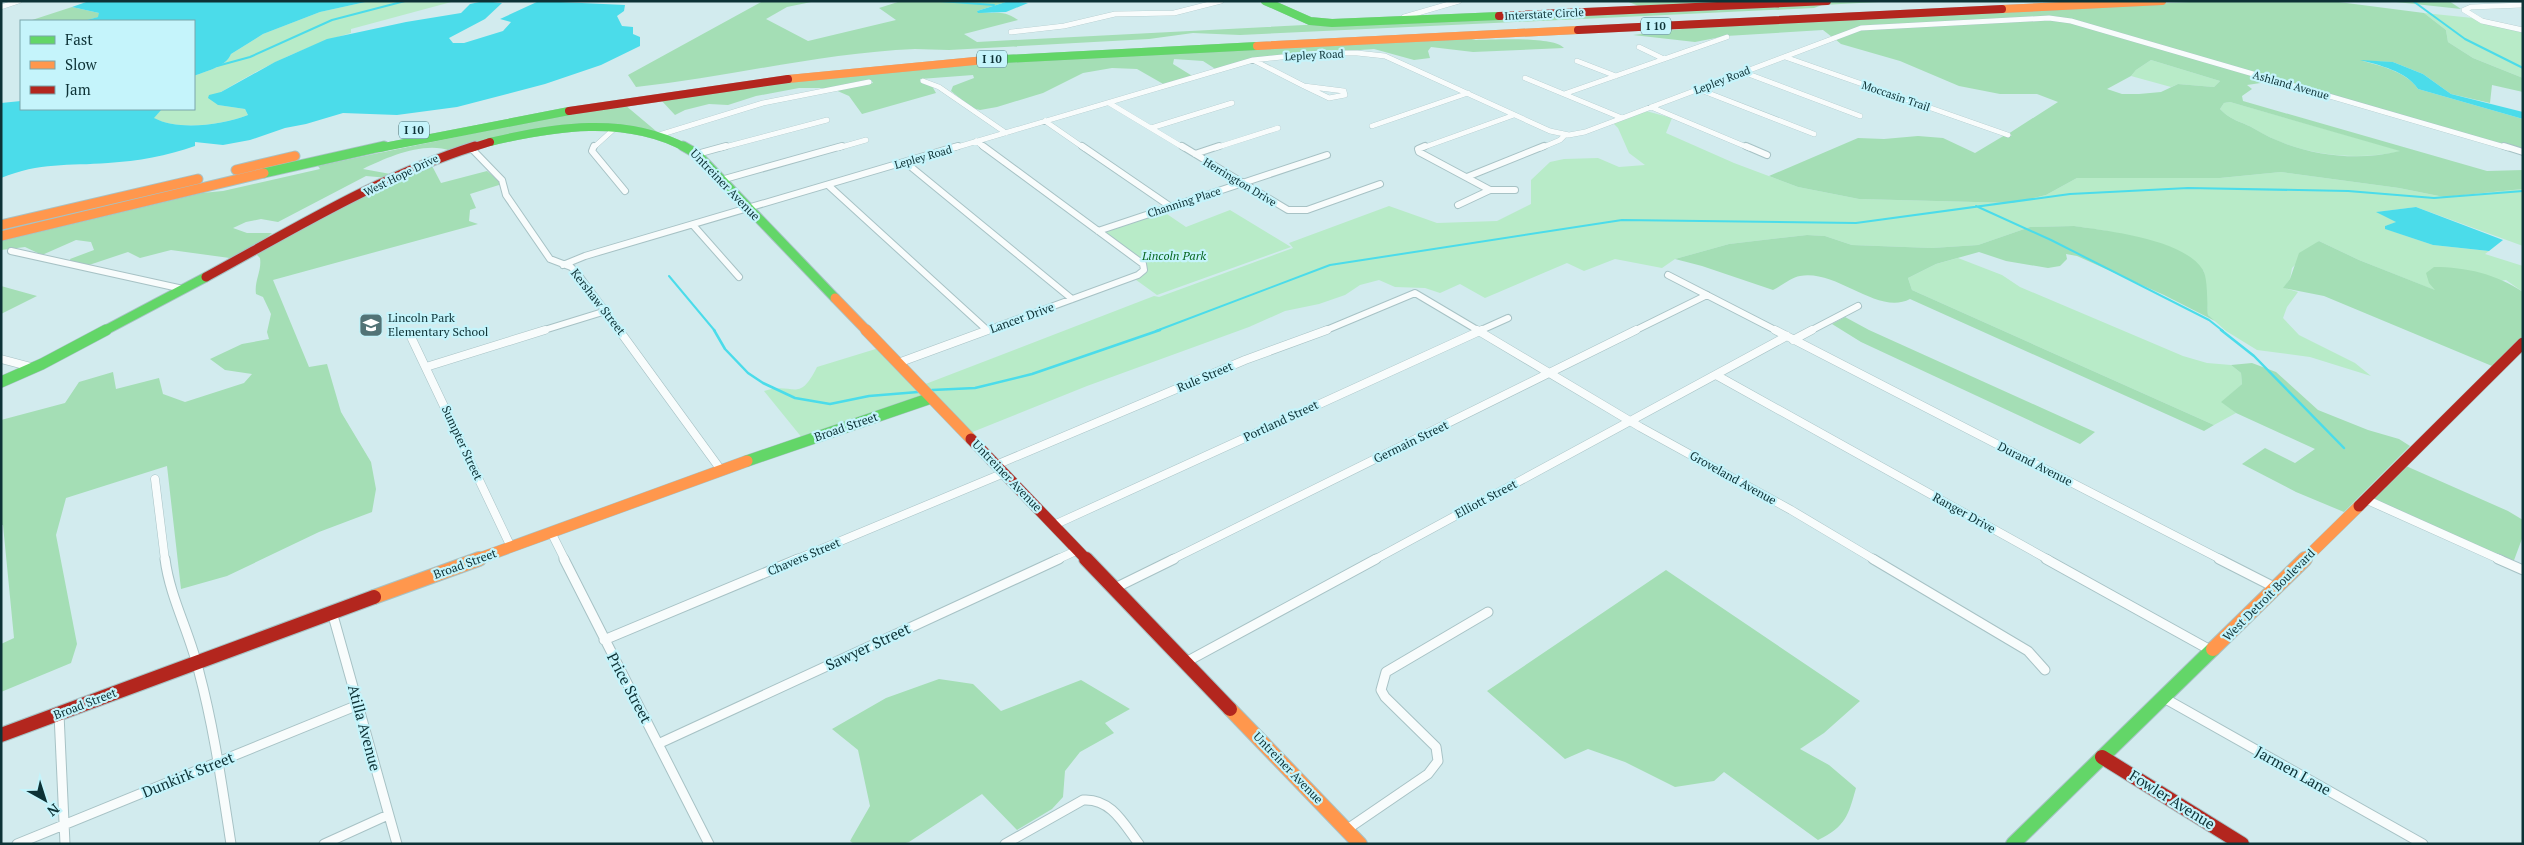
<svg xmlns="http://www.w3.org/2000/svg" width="2524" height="845" font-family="'PT Serif',serif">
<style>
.green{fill:#b8ebc8}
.forest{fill:#a4deb5;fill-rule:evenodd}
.water{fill:#4bdcea}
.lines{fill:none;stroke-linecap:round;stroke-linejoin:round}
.stream-far1{stroke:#4bdcea;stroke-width:2}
.stream{stroke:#4bdcea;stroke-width:2.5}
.street-far3-casing{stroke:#a7c2c5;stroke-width:5.5}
.street-far2-casing{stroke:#a7c2c5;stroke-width:8}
.street-far1-casing{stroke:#a7c2c5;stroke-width:9}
.street-casing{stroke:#a7c2c5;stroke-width:11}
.fast-far3-casing{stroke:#a7c2c5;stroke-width:8}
.fast-far2-casing{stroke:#a7c2c5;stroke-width:11}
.fast-far1-casing{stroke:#a7c2c5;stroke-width:12}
.fast-casing{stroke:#a7c2c5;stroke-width:16}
.slow-far3-casing{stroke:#a7c2c5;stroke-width:8}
.slow-far2-casing{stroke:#a7c2c5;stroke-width:11}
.slow-far1-casing{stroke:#a7c2c5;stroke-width:12}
.slow-casing{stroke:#a7c2c5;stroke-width:16}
.jam-far3-casing{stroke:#a7c2c5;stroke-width:8}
.jam-far2-casing{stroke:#a7c2c5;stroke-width:11}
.jam-far1-casing{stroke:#a7c2c5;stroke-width:12}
.jam-casing{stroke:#a7c2c5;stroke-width:16}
.street-far3{stroke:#f8fcfc;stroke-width:5}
.street-far2{stroke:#f8fcfc;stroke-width:6}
.street-far1{stroke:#f8fcfc;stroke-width:8}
.street{stroke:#f8fcfc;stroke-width:9}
.fast-far3{stroke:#63d668;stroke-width:8}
.fast-far2{stroke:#63d668;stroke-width:9}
.fast-far1{stroke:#63d668;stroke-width:11}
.fast{stroke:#63d668;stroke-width:14}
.slow-far3{stroke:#ff974d;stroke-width:8}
.slow-far2{stroke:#ff974d;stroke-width:9}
.slow-far1{stroke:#ff974d;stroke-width:11}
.slow{stroke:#ff974d;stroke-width:14}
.jam-far3{stroke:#b3261e;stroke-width:8}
.jam-far2{stroke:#b3261e;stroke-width:9}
.jam-far1{stroke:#b3261e;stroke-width:11}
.jam{stroke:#b3261e;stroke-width:14}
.labels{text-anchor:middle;stroke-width:4.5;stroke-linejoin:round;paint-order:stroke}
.far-street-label{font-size:11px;fill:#0d3236;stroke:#c5f4fb}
.shield{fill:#c5f4fb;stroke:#446c71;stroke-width:1}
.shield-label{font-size:11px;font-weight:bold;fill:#0d3236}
.street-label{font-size:12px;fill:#0d3236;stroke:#c5f4fb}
.park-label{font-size:12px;font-style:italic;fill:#096823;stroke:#c5f4fb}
.poi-label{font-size:12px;fill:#0d3236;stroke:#c5f4fb;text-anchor:start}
.near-street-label{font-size:15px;fill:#0d3236;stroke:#c5f4fb}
</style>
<rect width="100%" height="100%" fill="#d2ebee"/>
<path class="green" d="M 370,1 L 455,1 L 351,29 L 351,33 C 305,46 262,67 221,92 L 218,105 L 245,109 L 248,115 C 220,125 180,131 153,118 L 162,109 L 194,109 L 194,76 C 206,71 226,67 231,54 L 263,34 L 320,12 Z
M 2424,13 L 2473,18 L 2523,33 L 2523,78 L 2473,58 L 2448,42 L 2446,30 Z
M 2151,60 L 2220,81 L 2214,87 L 2178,84 L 2171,87 L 2131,76 L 2136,70 Z
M 2230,102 L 2402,151 C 2352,162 2296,155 2253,128 C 2239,120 2233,122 2220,109 L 2224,103 Z
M 1646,111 L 1672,118 L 1666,133 L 1734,163 L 1798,187 L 1859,199 L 2013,203 L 2046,195 L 2077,178 L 2220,178 L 2281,172 L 2399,188 L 2444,197 L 2523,189 L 2523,246 L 2416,207 L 2377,212 L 2397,222 L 2385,226 L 2386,229 L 2433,245 L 2489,251 L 2485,254 L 2523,266 L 2523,292 L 2506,280 L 2437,291 L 2359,260 L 2319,241 L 2292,268 L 2290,279 L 2284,288 L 2298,292 L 2287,307 L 2283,318 L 2299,335 L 2355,363 L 2371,376 L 2310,357 L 2257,350 L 2226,331 L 2208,315 L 2204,271 L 2107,231 L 2074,226 L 2030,227 L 1978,245 L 1932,248 L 1852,245 L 1825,236 L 1807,235 L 1729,244 L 1675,259 L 1662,268 L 1615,259 L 1584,271 L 1567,263 L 1485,298 L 1460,284 L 1440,293 L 1425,288 L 1395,287 L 1379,280 L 1360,285 L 1345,295 L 1319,304 L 1285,311 L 1249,327 L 1087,386 L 970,433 L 923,385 L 1154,296 L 1159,297 L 1293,248 L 1289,243 L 1389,206 L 1437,223 L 1497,221 L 1531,204 L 1531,180 L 1550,162 L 1564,159 L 1598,158 L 1619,167 L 1645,165 L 1629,153 L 1618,128 L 1613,123 Z
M 1161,210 L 1186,227 L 1230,210 L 1291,247 L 1157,295 L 1132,277 L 1144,267 L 1098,231 Z
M 1958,258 L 2002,275 L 2020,287 L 2183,356 L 2207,363 L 2231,365 L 2241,373 L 2242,384 L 2222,402 L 2236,413 L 2214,425 L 1912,290 L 1908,278 L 1936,264 Z
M 879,348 L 926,397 L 803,439 L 764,391 C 794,381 798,405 817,367 Z"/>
<path class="forest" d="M 763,1 L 816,1 L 787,7 L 766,19 L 808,41 L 896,20 L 879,8 L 901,1 L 1009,1 L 977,11 C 995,16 1000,8 1018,20 L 964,34 L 977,42 L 1324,24 L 1847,1 L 1897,1 L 1822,5 L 1814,8 L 1240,35 L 1193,33 L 1149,39 L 949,50 C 937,50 926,49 915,49 C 821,53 729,77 636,87 L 628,75 Z
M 1626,1 L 1805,1 L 1644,8 Z
M 2210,1 L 2331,1 L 2424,13 L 2446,30 L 2448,42 L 2473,58 L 2523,78 L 2523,92 L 2492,85 L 2490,103 L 2451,94 L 2423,74 L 2393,62 L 2363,61 C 2381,66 2407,72 2418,89 L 2523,119 L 2523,151 L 2065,19 L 1870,25 L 1832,37 L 1823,30 L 1726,36 L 1695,42 L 1633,35 L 1707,26 Z
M 2387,1 L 2449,1 L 2461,9 Z
M 72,7 L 99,13 L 99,17 L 83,21 L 29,21 Z
M 2056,19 L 2274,81 L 2247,85 L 2252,89 L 2242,96 L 2243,101 L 2487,171 L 2523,170 L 2523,189 L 2444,197 L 2399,188 L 2281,172 L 2220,178 L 2077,178 L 2046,195 L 2013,203 L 1859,199 L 1798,187 L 1769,176 L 1858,138 L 1884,139 L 1918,136 L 1943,138 L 1975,153 L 2005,135 L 2012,136 L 2008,134 L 2058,102 L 2037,94 L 2000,94 L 1959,86 L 1900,61 L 1841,44 L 1835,39 L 1860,30 ZM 2151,60 L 2220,81 L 2214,87 L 2178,84 L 2161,92 L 2139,94 L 2122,94 L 2107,89 L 2131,76 L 2136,70 ZM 2230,102 L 2400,151 C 2352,163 2295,154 2253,128 C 2239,120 2233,122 2220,109 L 2224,103 Z
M 1467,38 L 1476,40 C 1493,40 1554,36 1564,48 L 1473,52 L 1431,47 L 1428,51 L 1430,58 L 1414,60 L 1374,49 L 1291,55 L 1217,70 L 1203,61 L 1174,59 L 1173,64 L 1194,77 L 1165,85 L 1137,69 L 1112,68 L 1083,73 L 1043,93 L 997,107 L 980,110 L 972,108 L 951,91 L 953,86 L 974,78 L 973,75 L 920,79 L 920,81 L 932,86 L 936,93 L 862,114 L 849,96 L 833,89 L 873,83 L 871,80 L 828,88 L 799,88 L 756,96 L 728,105 L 709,104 L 685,110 L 675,115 L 660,99 C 926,56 1198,52 1467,38 Z
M 625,105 L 656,131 L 578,127 L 451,151 C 424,141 388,157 363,169 L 396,175 L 389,178 L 366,176 L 278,222 L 261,219 L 246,222 L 233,228 L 247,233 L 272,233 L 265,239 L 269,242 L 237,259 L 171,250 L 140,258 L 128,252 L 86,266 L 71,262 L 70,259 L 94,250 L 91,242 L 76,240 L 42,255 L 25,247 L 1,250 L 1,241 L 202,193 L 223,191 L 320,169 L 318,166 L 350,159 L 567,114 Z
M 430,162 L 441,183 L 487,171 L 499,181 L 499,185 L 470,194 L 476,208 L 470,210 L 469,221 L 478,224 L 273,280 L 309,367 L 327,364 L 341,412 L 371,462 L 376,489 L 372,512 L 319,532 L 227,576 L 181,589 L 167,466 L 66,498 L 56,535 L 77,644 L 71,663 L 1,692 L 1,644 L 14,638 L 3,525 L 1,525 L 1,420 L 65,403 L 79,382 L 113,372 L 116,389 L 159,378 L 163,394 L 185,402 L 244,383 L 252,374 L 225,370 L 210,359 L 242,344 L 269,339 L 267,332 L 271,314 L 263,297 L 256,294 C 254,281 262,271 260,258 L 255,253 Z
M 2074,226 C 2108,231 2184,239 2203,270 C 2208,278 2207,305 2208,315 L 2215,321 L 2164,295 L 2077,256 L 2066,254 L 2067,259 L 2060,266 L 2048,268 L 2006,261 L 1979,252 L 1936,264 L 1908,278 L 1912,290 L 2214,425 L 2204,431 L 1910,299 C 1878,316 1837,269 1800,276 C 1792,277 1781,286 1773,290 L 1702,266 L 1675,259 L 1729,244 L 1807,235 L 1825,236 L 1852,245 L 1932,248 L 1978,245 L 2030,227 Z
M 2319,241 L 2359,260 L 2435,290 L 2429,283 L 2426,273 L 2434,267 C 2466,267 2496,274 2523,292 L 2523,336 L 2492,366 L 2324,296 L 2283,288 L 2290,279 L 2299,253 Z
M 1,286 L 37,296 L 1,314 Z
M 1845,317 L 1869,330 L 2095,432 L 2080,444 L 1861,342 L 1832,324 Z
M 2252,363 L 2276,372 L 2318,410 L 2368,430 L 2399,439 L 2410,446 L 2344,512 L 2296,492 L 2242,464 L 2265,448 L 2295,463 L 2315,449 L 2236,413 L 2221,402 L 2242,384 L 2241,373 L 2231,365 Z
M 2406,466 L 2508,511 L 2523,520 L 2523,536 L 2513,563 L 2372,500 Z
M 1666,570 L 1860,701 L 1824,733 L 1800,749 L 1829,765 L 1856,788 C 1848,816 1846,826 1818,840 L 1724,772 L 1714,781 L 1675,787 L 1625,762 L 1588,749 L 1565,759 L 1487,691 Z
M 939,679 L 973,684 L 1001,711 L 1081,680 L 1130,709 L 1105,723 L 1114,733 L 1080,752 L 1065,771 L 1063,797 L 1052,809 L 1017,830 L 982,794 L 909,842 L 902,844 L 854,844 L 850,841 L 870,806 L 858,750 L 832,729 L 886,698 Z"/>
<path class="water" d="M 89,1 L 370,1 L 320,12 L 263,34 L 231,54 C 226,67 206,71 194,76 L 194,21 L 83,21 L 98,17 L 99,13 L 72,7 Z
M 484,1 L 502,3 L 485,19 L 449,38 L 453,43 L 464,43 L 503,31 L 511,22 L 500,19 L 539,1 L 625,5 L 624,11 L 617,16 L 622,26 L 633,27 L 633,34 L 640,37 L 640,46 L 601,65 L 545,84 L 457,107 L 397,115 L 343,113 L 306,124 L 285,128 L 250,140 L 223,145 L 195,142 L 195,146 C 167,156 138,161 108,163 C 68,166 40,162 1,178 L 1,103 L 21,101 L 21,109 L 162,109 L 154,118 C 179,131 221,125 248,115 L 245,109 L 218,105 L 208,98 L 209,95 L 221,92 L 275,62 L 327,39 L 406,22 L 461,13 L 470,4 Z
M 1009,1 L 1028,3 L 1006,12 L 978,13 L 977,11 Z
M 2360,60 L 2393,62 L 2423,74 L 2451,94 L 2523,112 L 2523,119 L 2418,89 C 2406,71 2379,65 2360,60 Z
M 2416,207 L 2503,240 L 2489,251 L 2433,245 L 2385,229 L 2385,226 L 2396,222 L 2376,212 Z"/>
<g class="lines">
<path class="stream-far1" d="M 940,1 L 994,5
M 2413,1 L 2465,39 L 2523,68
M 217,66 L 250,57 L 332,20 L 405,1
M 1976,206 L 2051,240 L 2209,320 L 2223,331
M 669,276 L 715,331
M 1156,331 L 1330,265 L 1622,220 L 1856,223 L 2070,194 L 2188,188 L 2348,191 L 2434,198 L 2523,191"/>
<path class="stream" d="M 714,330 L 725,349 L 748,373 L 763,383 L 795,398 L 830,404 L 869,396 L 918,392
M 2221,330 L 2254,356 L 2344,448
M 932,390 L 975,388 L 1032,374 L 1160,330"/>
<g class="street-far3-casing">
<path id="street-far3" d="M 2523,5 L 2471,7 L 2464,10 L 2482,21 L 2523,30
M 1,7 L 19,1
M 1401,21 L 1404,17 L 1459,1
M 1011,32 L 1064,26 L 1115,14 L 1174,13 L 1221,1
M 1639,47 L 1664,59
M 1785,57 L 2008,135
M 1253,60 L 1304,86
M 1577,61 L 1616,76
M 1743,72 L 1860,116
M 1525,78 L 1622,118
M 923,81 L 939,87 L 1006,133
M 1304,86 L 1344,91 L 1345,95 L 1329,98 Z
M 1698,89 L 1814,134
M 1564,94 L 1727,37
M 1109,103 L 1184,148
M 1651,107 L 1749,148
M 1045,121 L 1084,148
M 1372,126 L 1468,93
M 1151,128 L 1232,103
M 659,135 L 763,103 L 869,82
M 976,141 L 985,148
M 593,148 L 614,129
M 721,148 L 827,120
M 838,148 L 866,140
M 954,148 L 1253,60 L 1320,53 L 1357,53 L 1385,56 L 1550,131 L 1569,135 L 1585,132 L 1861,28 L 2049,18 L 2071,21 L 2508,148
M 1215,148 L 1278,128
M 1422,148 L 1514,115
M 1541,148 L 1560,140 L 1565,135"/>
</g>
<g class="street-far2-casing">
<path id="street-far2" d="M 594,146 L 592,151 L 625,191
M 983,146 L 1143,264 L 1144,270 L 1138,275 L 985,331
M 1082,146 L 1171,207
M 1182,146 L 1288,210 L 1307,210 L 1380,184
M 1425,146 L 1418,149 L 1419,152 L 1490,190
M 1746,146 L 1767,155
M 2504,146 L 2523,152
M 470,147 L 502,180 L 506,195 L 550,259 L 571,267 L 577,273 L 620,331
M 697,154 L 726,146
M 1195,154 L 1219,146
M 905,162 L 1072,299
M 1467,177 L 1544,146
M 721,180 L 842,146
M 828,185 L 987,330
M 1458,205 L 1490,190 L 1515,190
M 693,225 L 739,277
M 1098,231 L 1327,155
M 11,251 L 183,289
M 563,265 L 585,256 L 958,146
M 1668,275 L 1777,331
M 541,331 L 606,311
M 1324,331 L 1415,293 L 1479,331
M 1479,331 L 1508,318
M 1634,331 L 1707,295
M 1810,331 L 1858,306"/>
</g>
<g class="street-far1-casing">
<path id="street-far1" d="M 619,330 L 721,470
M 1477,330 L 1640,427 L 1791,510 L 1875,560
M 1775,330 L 2222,560
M 412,339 L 511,547
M 1793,340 L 1812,330
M 1,359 L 35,368
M 898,363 L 988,330
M 426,367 L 545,330
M 1716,375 L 2049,560
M 996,465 L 1245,360 L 1327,330
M 155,479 L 165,560
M 2365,499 L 2501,560
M 1054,525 L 1482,330
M 551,532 L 565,560
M 795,560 L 1004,473
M 1056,560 L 1078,550
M 1171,560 L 1636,330
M 1374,560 L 1787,336"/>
</g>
<g class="street-casing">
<path id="street" d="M 165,559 C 170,598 190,633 199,672 C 214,728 222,786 231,844
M 564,559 L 709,844
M 1873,559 L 2028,651 L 2045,670
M 2046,559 L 2212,651
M 2219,559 L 2276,588
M 2498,559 L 2523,570
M 1115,588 L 1174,559
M 332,612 L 397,844
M 604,640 L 798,559
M 1186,662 L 1376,559
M 2164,698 L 2423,844
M 59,714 L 65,844
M 658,744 L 1059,559
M 1346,830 L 1428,774 L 1438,761 L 1436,747 L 1385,697 L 1381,690 L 1386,672 L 1488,612
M 17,844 L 358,705
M 324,844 L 388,815
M 1005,844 L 1083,800 C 1111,798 1124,824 1139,844"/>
</g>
<g class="fast-far3-casing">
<path id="fast-far3" d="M 1265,1 L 1310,21 L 1332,23 L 1499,16
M 985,60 L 1257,46
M 490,142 C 553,127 626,115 686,148
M 379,148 L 569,111"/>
</g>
<g class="fast-far2-casing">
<path id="fast-far2" d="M 683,146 L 697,154 L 835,298
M 264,173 L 384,146
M 104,331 L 206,277"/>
</g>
<g class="fast-far1-casing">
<path id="fast-far1" d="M 1,382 L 42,364 L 106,330
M 747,461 L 931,398"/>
</g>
<g class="fast-casing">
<path id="fast" d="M 2013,844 L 2213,649"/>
</g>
<g class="slow-far3-casing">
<path id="slow-far3" d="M 2002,9 L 2162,1
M 1257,46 L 1578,30
M 788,79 L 985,60"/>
</g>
<g class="slow-far2-casing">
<path id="slow-far2" d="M 236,170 L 295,156
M 1,225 L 198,179
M 1,236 L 264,173
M 835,298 L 867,331"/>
</g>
<g class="slow-far1-casing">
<path id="slow-far1" d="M 866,330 L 971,439
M 475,560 L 747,461
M 2304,560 L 2359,506"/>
</g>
<g class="slow-casing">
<path id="slow" d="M 374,597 L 479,559
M 2213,649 L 2305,559
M 1230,709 L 1360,844"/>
</g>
<g class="jam-far3-casing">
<path id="jam-far3" d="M 1499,16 L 1827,1
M 1578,30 L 2002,9
M 569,111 L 788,79
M 471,148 L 490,142"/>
</g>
<g class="jam-far2-casing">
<path id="jam-far2" d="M 206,277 C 294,229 380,176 475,146"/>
</g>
<g class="jam-far1-casing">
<path id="jam-far1" d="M 971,439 L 1087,560
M 2359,506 L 2523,343"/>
</g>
<g class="jam-casing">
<path id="jam" d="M 1086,559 L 1230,709
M 1,735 L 374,597
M 2102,757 L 2242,844"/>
</g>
<use href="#street-far3" class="street-far3"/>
<use href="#street-far2" class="street-far2"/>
<use href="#street-far1" class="street-far1"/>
<use href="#street" class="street"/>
<use href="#fast-far3" class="fast-far3"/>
<use href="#fast-far2" class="fast-far2"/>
<use href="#fast-far1" class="fast-far1"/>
<use href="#fast" class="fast"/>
<use href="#slow-far3" class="slow-far3"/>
<use href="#slow-far2" class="slow-far2"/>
<use href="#slow-far1" class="slow-far1"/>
<use href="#slow" class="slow"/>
<use href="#jam-far3" class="jam-far3"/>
<use href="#jam-far2" class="jam-far2"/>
<use href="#jam-far1" class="jam-far1"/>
<use href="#jam" class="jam"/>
</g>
<defs>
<g id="school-square" transform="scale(1.25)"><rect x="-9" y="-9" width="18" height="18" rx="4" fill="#527376" stroke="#c5f4fb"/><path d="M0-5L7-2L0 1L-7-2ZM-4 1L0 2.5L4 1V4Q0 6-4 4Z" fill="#fff"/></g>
</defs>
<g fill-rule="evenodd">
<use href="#school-square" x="371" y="325"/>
</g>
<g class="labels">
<g class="far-street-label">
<text transform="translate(1544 14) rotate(-3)" y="4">Interstate Circle</text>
<text transform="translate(1314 55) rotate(-3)" y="4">Lepley Road</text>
<text transform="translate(1722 80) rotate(-21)" y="4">Lepley Road</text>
<text transform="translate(2291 85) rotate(16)" y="4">Ashland Avenue</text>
<text transform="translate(1896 96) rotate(19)" y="4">Moccasin Trail</text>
<text transform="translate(923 157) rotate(-16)" y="4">Lepley Road</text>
<text transform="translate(401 175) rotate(-26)" y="4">West Hope Drive</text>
<text transform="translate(1240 182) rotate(31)" y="4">Herrington Drive</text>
<text transform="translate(1184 202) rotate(-18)" y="4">Channing Place</text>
</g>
<g class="shield">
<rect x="1641" y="17.5" width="30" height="17" rx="4"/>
<rect x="977" y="50.5" width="30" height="17" rx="4"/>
<rect x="399" y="121.5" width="30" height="17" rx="4"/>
</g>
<g class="shield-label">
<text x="1656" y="30">I 10</text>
<text x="992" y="63">I 10</text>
<text x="414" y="134">I 10</text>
</g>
<g class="street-label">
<text transform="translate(725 185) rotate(46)" y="4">Untreiner Avenue</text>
<text transform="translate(598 302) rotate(52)" y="4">Kershaw Street</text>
<text transform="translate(1022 318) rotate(-20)" y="4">Lancer Drive</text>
<text transform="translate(1205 377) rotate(-23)" y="4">Rule Street</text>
<text transform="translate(1281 421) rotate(-25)" y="4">Portland Street</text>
<text transform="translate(846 427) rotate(-19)" y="4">Broad Street</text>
<text transform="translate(1411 442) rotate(-26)" y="4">Germain Street</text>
<text transform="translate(462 443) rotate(65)" y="4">Sumpter Street</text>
<text transform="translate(2035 464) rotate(27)" y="4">Durand Avenue</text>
<text transform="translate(1007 476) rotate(46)" y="4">Untreiner Avenue</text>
<text transform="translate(1733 478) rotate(29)" y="4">Groveland Avenue</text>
<text transform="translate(1486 499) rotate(-28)" y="4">Elliott Street</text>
<text transform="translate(1964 513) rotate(29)" y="4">Ranger Drive</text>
<text transform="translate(804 557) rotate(-23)" y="4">Chavers Street</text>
<text transform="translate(465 564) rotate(-20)" y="4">Broad Street</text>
<text transform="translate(2269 595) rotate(-45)" y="4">West Detroit Boulevard</text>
<text transform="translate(85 704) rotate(-21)" y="4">Broad Street</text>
<text transform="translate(1288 768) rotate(46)" y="4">Untreiner Avenue</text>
</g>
<g class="park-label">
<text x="1174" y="260">Lincoln Park</text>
</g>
<g class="poi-label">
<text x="388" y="322">Lincoln Park<tspan x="388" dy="14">Elementary School</tspan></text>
</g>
<g class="near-street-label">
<text transform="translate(868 647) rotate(-25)" y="5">Sawyer Street</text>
<text transform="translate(629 688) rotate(62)" y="5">Price Street</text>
<text transform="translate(364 728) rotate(75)" y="5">Atilla Avenue</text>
<text transform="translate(2293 771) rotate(29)" y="5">Jarmen Lane</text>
<text transform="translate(188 775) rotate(-22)" y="5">Dunkirk Street</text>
<text transform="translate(2172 800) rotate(32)" y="5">Fowler Avenue</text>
</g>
</g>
<rect width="2524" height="845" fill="none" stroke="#0d3236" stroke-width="5"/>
<rect x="20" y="20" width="175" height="90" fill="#c5f4fb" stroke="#7ba6ac"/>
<rect x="30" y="36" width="25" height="8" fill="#63d668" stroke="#7ba6ac"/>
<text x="65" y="45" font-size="15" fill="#0d3236">Fast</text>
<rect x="30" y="61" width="25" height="8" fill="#ff974d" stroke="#7ba6ac"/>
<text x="65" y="70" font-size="15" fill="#0d3236">Slow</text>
<rect x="30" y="86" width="25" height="8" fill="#b3261e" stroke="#7ba6ac"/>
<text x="65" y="95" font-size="15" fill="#0d3236">Jam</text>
<g transform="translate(45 800) rotate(141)" stroke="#c5f4fb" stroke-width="4" paint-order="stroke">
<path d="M0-4L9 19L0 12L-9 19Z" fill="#0d3236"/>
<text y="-8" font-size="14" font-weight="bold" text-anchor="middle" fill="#0d3236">N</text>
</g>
</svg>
